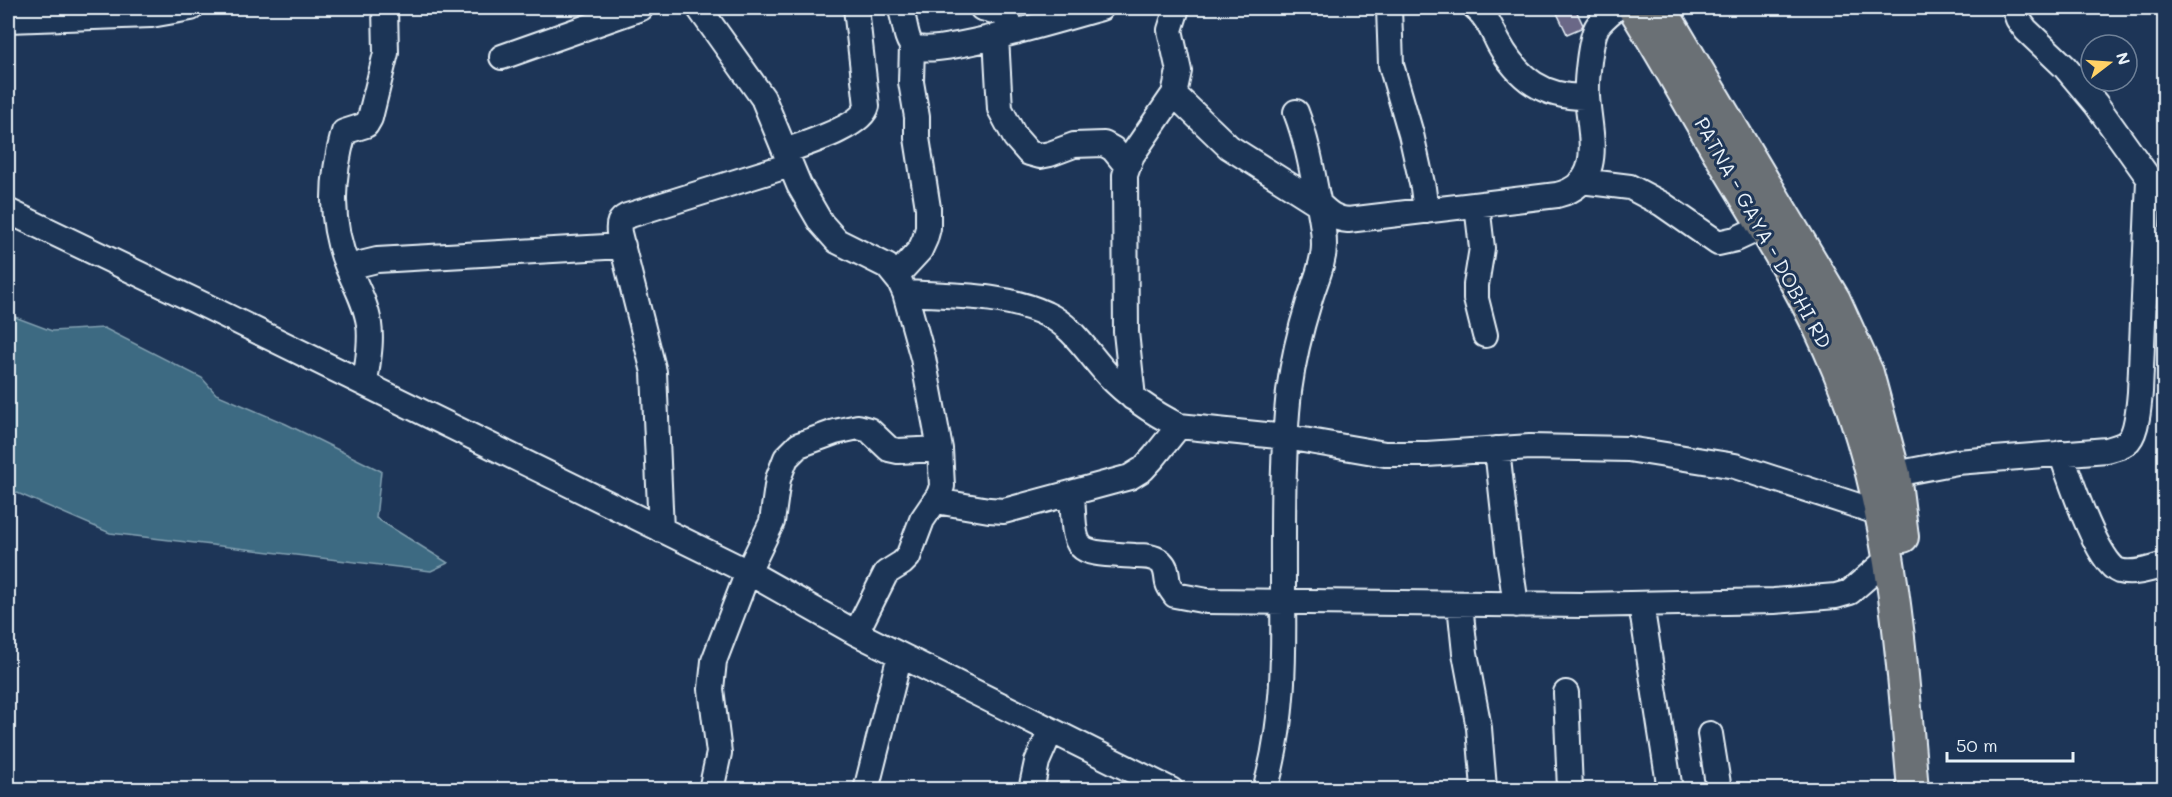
<svg xmlns="http://www.w3.org/2000/svg" width="2172" height="797" font-family="Mali,sans-serif">
<style>
.water{fill:#3e6a82;stroke:#82a0b1;stroke-width:1.5}
.building{fill:#6a6787;stroke:#e8f1f8;stroke-width:1.5}
.lines{fill:none;stroke-linecap:round;stroke-linejoin:round}
.minor-casing{stroke:#e8f1f8;stroke-width:28}
.major-casing{stroke:#e8f1f8;stroke-width:34}
.minor{stroke:#1d3557;stroke-width:24}
.major{stroke:#6b6f75;stroke-width:30}
.labels{text-anchor:middle;stroke-width:6;stroke-linejoin:round;paint-order:stroke}
.street-label{font-size:20px;fill:#e8f1f8;stroke:#1d3557}
</style>
<rect width="100%" height="100%" fill="#1d3557"/>
<filter id="ink" filterUnits="userSpaceOnUse"><feTurbulence type="fractalNoise" baseFrequency=".0167" numOctaves="2"/><feDisplacementMap in="SourceGraphic" scale="12" xChannelSelector="R" yChannelSelector="G"/><feConvolveMatrix kernelMatrix="1 2 1 2 8 2 1 2 1" color-interpolation-filters="sRGB"/></filter>
<g filter="url(#ink)">
<path class="water" d="M 8,316 L 15,317 L 52,331 L 104,328 L 202,378 L 216,394 L 286,424 L 381,471 L 376,518 L 448,563 L 431,571 L 110,533 L 8,489 Z"/>
<path class="building" d="M 1564,8 L 1575,8 L 1583,25 L 1581,28 L 1567,34 L 1556,11 Z"/>
<g class="lines">
<g class="minor-casing">
<path id="minor" d="M 699,8 L 763,98 L 799,185 L 821,223 L 837,241 L 887,266 L 900,282 L 905,293 L 923,358 L 940,449 L 942,486 L 939,495 L 922,520 L 908,557 L 902,563 L 886,573 L 856,633
M 900,8 C 905,18 905,40 913,46 C 929,60 1075,15 1101,8
M 982,8 L 1002,13 L 1016,32
M 1389,8 L 1391,65 L 1411,134 L 1423,188 L 1426,211
M 1476,8 C 1487,17 1492,30 1498,42 C 1518,79 1544,98 1587,97
M 2014,8 L 2018,19 L 2026,30 L 2065,67 L 2096,104 L 2158,191
M 8,20 L 151,15 L 191,8
M 996,37 L 1000,109 L 1015,137 L 1029,153 L 1040,156 L 1050,154 L 1074,145 L 1104,144 L 1113,149 L 1127,166
M 502,57 L 641,8
M 1174,94 L 1229,147 L 1319,204 C 1328,213 1335,219 1348,220 L 1557,195 C 1607,183 1589,133 1587,96 C 1586,82 1590,40 1597,27 C 1601,20 1610,13 1616,8
M 785,151 C 804,144 862,127 867,106 L 856,8
M 1581,181 L 1630,187 L 1662,204 L 1718,243 L 1736,239 L 1764,226
M 1477,205 L 1482,248 L 1476,285 L 1476,299 L 1485,335
M 8,211 L 206,306 L 748,572 L 856,633 L 1171,790
M 348,267 L 377,260 L 623,246
M 896,276 L 920,250 L 925,239 L 928,228 L 928,208 L 917,138 L 917,117 L 911,82 L 912,46
M 905,293 C 951,296 1004,294 1046,314 C 1073,326 1088,354 1108,375 C 1128,396 1153,413 1179,426 L 1286,437 L 1385,454 L 1427,454 L 1530,447 L 1628,449 L 1735,466 L 1880,513
M 365,384 C 367,364 372,344 369,324 C 366,304 356,286 348,268 C 329,222 331,179 344,132 L 366,125 L 370,118 L 386,53 L 385,8
M 1133,398 L 1126,332 L 1125,175 L 1132,155 L 1174,94 L 1179,71 L 1170,30 L 1177,8
M 1497,449 L 1508,550 L 1516,605
M 2061,453 C 2069,476 2098,564 2119,571 C 2133,575 2151,569 2164,565
M 1895,474 L 1957,462 L 2107,450 C 2114,448 2124,446 2129,440 C 2137,431 2139,404 2140,392 L 2149,180
M 1072,493 C 1075,556 1073,552 1135,556 C 1144,556 1153,556 1161,562 C 1168,569 1166,575 1168,583 C 1169,587 1173,592 1175,595 L 1207,601 L 1582,605 L 1774,601 L 1836,596 L 1850,592 L 1888,559
M 936,501 L 989,510 L 1004,511 L 1130,477 L 1143,469 L 1154,457 L 1179,426
M 661,530 L 654,372 L 619,233 C 618,224 619,220 627,216 L 790,165
M 1460,604 L 1465,653 L 1479,728 L 1484,788
M 1641,604 L 1670,790
M 1566,693 L 1570,790
M 1710,734 L 1719,790
M 711,790 L 719,753 L 711,689 L 714,661 L 748,572 L 772,522 L 778,479 L 786,458 L 799,445 L 835,432 L 858,427 L 869,430 L 889,449 L 898,451 L 940,449
M 866,790 L 900,655
M 1031,790 L 1037,762 L 1051,730
M 1265,790 C 1284,724 1284,658 1283,591 C 1283,524 1282,457 1289,391 C 1293,361 1300,331 1309,302 C 1314,283 1324,265 1324,245 C 1324,227 1320,209 1316,191 C 1311,164 1306,138 1296,112"/>
</g>
<g class="major-casing">
<path id="major" d="M 1633,8 C 1662,54 1688,102 1716,149 C 1759,221 1806,292 1838,371 C 1892,502 1901,650 1913,790
M 1661,8 L 1835,300 L 1868,373 L 1895,474 L 1903,537"/>
</g>
<use href="#minor" class="minor"/>
<use href="#major" class="major"/>
</g>
</g>
<g class="labels">
<g class="street-label">
<text transform="translate(1763 233) rotate(61)" y="7">PATNA - GAYA - DOBHI RD</text>
</g>
</g>
<rect width="2172" height="797" fill="none" stroke="#1d3557" stroke-width="30"/>
<rect x="15" y="15" width="2142" height="767" fill="none" stroke="#e8f1f8" stroke-width="2" filter="url(#ink)"/>
<g transform="translate(2109 63) rotate(73)"><circle r="28" fill="#1d3557" stroke="#6e8097" stroke-width="1.5"/>
<path d="M0-4.5L10 22L0 15L-10 22Z" fill="#ffd166"/>
<text y="-9" font-size="16" font-weight="bold" text-anchor="middle" fill="#e8f1f8">N</text>
</g>
<path d="M1947 752v9h126v-9" fill="none" stroke="#e8f1f8" stroke-width="3"/>
<text x="1956" y="752" font-size="18" fill="#e8f1f8" stroke="#1d3557" stroke-width="4.5" paint-order="stroke">50 m</text>
</svg>
